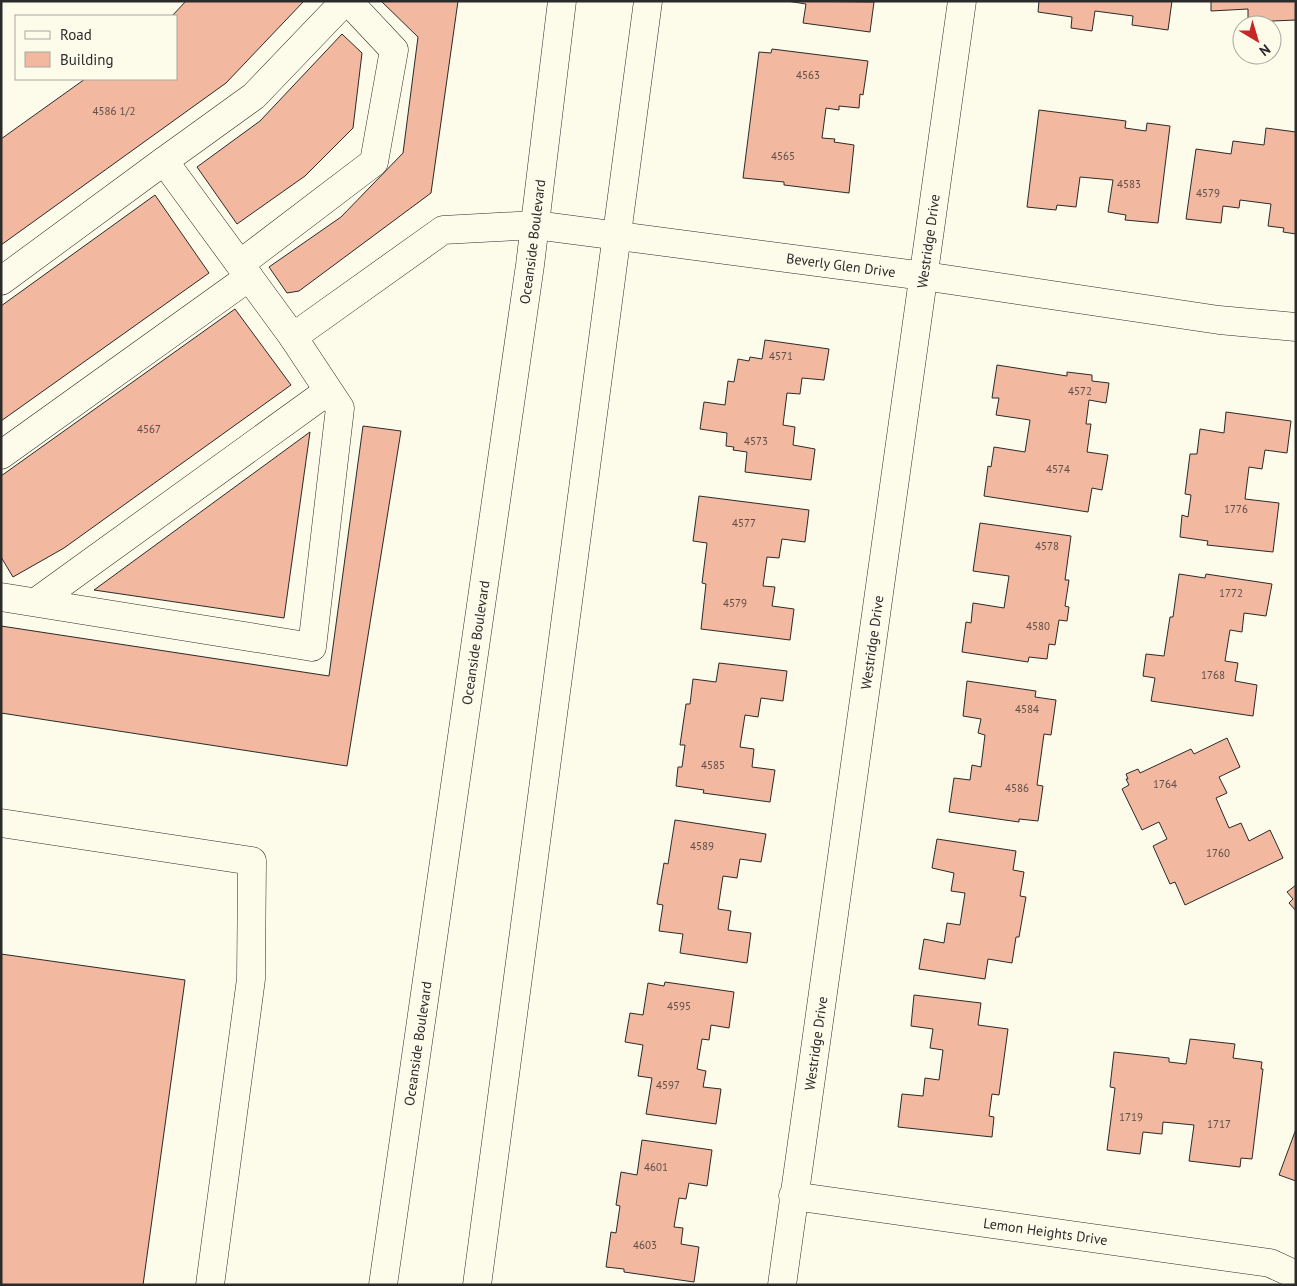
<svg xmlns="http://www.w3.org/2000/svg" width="1297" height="1286" font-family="'PT Sans',sans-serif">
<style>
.building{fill:#f2b8a0;stroke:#2b2b2b}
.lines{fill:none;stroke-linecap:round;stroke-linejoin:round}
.minor-casing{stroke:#2b2b2b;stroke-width:29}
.major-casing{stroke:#2b2b2b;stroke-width:29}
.minor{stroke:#fdfbea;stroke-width:28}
.major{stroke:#fdfbea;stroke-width:28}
.labels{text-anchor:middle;stroke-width:4;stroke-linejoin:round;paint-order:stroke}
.number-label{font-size:11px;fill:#5d4e48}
.street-label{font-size:14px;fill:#2b2b2b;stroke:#fdfbea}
</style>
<rect width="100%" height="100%" fill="#fdfbea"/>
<path class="building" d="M 186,1 L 304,1 L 226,83 L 1,245 L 1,139 L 85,79 L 176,79 L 176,16 L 172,16 Z
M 381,1 L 458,1 L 431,193 L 299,291 L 287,293 L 269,267 L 341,217 L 403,153 L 418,37 Z
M 787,1 L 874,2 L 870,32 L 803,23 L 806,4 Z
M 1039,1 L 1172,1 L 1168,30 L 1132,25 L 1133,16 L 1095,11 L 1092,31 L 1071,28 L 1072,17 L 1038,12 Z
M 1211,1 L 1296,1 L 1296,20 L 1248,22 L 1248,9 L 1211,11 Z
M 342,34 L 362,53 L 353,128 L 305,176 L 237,224 L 197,167 L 260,121 Z
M 772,49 L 868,61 L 863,95 L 860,94 L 859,108 L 839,106 L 839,110 L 826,108 L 822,138 L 835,139 L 834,142 L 854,145 L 849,193 L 784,185 L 784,182 L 743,178 L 759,52 L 771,53 Z
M 1039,110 L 1126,121 L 1125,128 L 1146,131 L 1147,123 L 1170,126 L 1158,223 L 1125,220 L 1126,215 L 1108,212 L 1113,180 L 1080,177 L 1076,207 L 1057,205 L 1056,210 L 1027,207 Z
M 1266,128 L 1296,132 L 1296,234 L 1283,232 L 1284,228 L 1268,226 L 1271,204 L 1240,200 L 1239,208 L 1223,206 L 1221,223 L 1186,219 L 1196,149 L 1231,154 L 1233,141 L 1264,145 Z
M 155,195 L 209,273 L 1,421 L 1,306 Z
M 235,309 L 291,385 L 64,548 L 13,577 L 1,557 L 1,476 Z
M 765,340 L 829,349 L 824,380 L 802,378 L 800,394 L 787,393 L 783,425 L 795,427 L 793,445 L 815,449 L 811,480 L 745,472 L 747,452 L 733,450 L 734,447 L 726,446 L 727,433 L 700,429 L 704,402 L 725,405 L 728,381 L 734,382 L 738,359 L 749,361 L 750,357 L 762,359 Z
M 997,365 L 1067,376 L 1067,372 L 1092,375 L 1092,381 L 1109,383 L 1106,403 L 1089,400 L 1086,424 L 1091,424 L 1087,452 L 1108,455 L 1102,490 L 1092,488 L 1088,512 L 984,496 L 988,466 L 991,467 L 994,447 L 1025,452 L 1030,420 L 996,415 L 999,398 L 992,398 Z
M 1226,412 L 1291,421 L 1287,453 L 1265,450 L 1262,469 L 1249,467 L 1245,499 L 1279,503 L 1273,552 L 1207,545 L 1208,541 L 1180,537 L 1182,515 L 1188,517 L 1191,495 L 1185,494 L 1190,454 L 1197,454 L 1200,429 L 1224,433 Z
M 363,426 L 401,431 L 347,766 L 1,713 L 1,626 L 329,676 Z
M 310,432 L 284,618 L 94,590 Z
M 699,496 L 809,510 L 805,542 L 782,539 L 779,558 L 767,557 L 763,586 L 775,587 L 772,606 L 794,609 L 790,640 L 701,629 L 706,584 L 702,583 L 707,543 L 693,541 Z
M 980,523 L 1071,536 L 1065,580 L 1069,580 L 1065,606 L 1069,607 L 1067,621 L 1059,620 L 1055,645 L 1049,644 L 1047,659 L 1029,657 L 1028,662 L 962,652 L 966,622 L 971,623 L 973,603 L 1004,608 L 1009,576 L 973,571 Z
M 1179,574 L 1205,578 L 1206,574 L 1272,584 L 1266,616 L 1244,613 L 1242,632 L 1230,630 L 1225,661 L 1238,663 L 1235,681 L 1257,685 L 1253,716 L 1151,701 L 1155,678 L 1143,676 L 1146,654 L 1164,656 L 1170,617 L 1173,617 Z
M 719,663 L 787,671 L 783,701 L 761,698 L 758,717 L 745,715 L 740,747 L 754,749 L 752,767 L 775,770 L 770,802 L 703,793 L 704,790 L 676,786 L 678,767 L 682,767 L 685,745 L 680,745 L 686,704 L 690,704 L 693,679 L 716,682 Z
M 967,681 L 1036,691 L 1035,697 L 1056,700 L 1051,735 L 1044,734 L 1037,785 L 1043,786 L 1038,821 L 1019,819 L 1019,822 L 949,812 L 954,778 L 970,780 L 972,765 L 981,767 L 985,735 L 978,733 L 981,719 L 963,716 Z
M 1227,738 L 1240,767 L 1219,777 L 1227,793 L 1216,798 L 1229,828 L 1241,823 L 1249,841 L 1270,830 L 1283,858 L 1185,905 L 1175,882 L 1170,884 L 1153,846 L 1167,839 L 1159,822 L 1142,830 L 1122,789 L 1129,785 L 1126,779 L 1128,779 L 1126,774 L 1138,769 L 1140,773 L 1191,749 L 1194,754 Z
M 675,820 L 766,834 L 761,862 L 740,859 L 737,878 L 723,876 L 718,909 L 731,911 L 728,930 L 751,933 L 747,963 L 680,953 L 683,934 L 659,931 L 663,905 L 657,904 L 664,863 L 668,864 Z
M 937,839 L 1016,851 L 1013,870 L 1024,872 L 1020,896 L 1026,897 L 1019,937 L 1016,937 L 1012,963 L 988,959 L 985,979 L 919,969 L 924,939 L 944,943 L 947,923 L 960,925 L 965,893 L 951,891 L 954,873 L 932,868 Z
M 1296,885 L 1296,911 L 1289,903 L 1293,899 L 1287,892 Z
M 1,954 L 185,980 L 143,1285 L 1,1285 Z
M 665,982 L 734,992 L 729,1028 L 711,1025 L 709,1040 L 702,1039 L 697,1069 L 706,1071 L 703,1087 L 721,1089 L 716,1124 L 646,1114 L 652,1078 L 638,1076 L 643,1045 L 625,1042 L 630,1013 L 643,1015 L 648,983 L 664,986 Z
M 914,995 L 981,1003 L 978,1025 L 1008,1029 L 999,1095 L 992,1094 L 989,1116 L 994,1117 L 992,1137 L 898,1127 L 902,1094 L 923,1096 L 925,1078 L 939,1080 L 943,1050 L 930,1048 L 933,1029 L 911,1026 Z
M 1190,1039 L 1235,1044 L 1233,1058 L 1262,1062 L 1261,1069 L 1263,1069 L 1252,1159 L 1241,1158 L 1240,1167 L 1189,1161 L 1194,1125 L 1163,1122 L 1162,1134 L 1143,1132 L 1140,1154 L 1107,1150 L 1115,1088 L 1110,1087 L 1114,1052 L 1169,1058 L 1169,1062 L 1186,1064 Z
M 1296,1129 L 1296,1181 L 1279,1175 Z
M 642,1140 L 712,1150 L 707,1186 L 689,1183 L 686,1199 L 679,1198 L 674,1227 L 683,1228 L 681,1244 L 699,1247 L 694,1282 L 624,1272 L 624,1269 L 606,1267 L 611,1232 L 616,1233 L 620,1206 L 616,1205 L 621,1172 L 637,1175 Z"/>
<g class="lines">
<g class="minor-casing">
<g id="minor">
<path d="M 164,161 L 254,96 L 345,1"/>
<path d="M 240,264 L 374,162 L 394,50 L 348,1"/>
<path d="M 1,281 L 164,161 L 293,337 L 340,408 L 312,647 L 1,597"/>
<path id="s1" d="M 293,337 L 443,230 L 535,225 L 924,276 L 1219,320 L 1296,327"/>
<path d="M 1,455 L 249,277"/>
<path d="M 36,602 L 328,391"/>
<path d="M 1,823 L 252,861 L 251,979 L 210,1285"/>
<path id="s2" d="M 793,1196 L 1270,1263 L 1296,1275"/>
<path id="s3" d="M 782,1285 L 962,1"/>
</g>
</g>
<g class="major-casing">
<g id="major">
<path id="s4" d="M 383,1285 L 530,265 L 562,1"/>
<path d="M 477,1285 L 648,1"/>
</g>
</g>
<use href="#minor" class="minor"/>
<use href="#major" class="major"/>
</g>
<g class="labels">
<g class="number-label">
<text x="808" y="79">4563</text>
<text x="114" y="115">4586 1/2</text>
<text x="783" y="160">4565</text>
<text x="1129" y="188">4583</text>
<text x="1208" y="197">4579</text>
<text x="781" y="360">4571</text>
<text x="1080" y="395">4572</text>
<text x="149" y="433">4567</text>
<text x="756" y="445">4573</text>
<text x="1058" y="473">4574</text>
<text x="1236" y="513">1776</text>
<text x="744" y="527">4577</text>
<text x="1047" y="550">4578</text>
<text x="1231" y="597">1772</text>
<text x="735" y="607">4579</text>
<text x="1038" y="630">4580</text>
<text x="1213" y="679">1768</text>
<text x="1027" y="713">4584</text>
<text x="713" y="769">4585</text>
<text x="1165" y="788">1764</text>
<text x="1017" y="792">4586</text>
<text x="702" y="850">4589</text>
<text x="1218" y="857">1760</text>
<text x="679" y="1010">4595</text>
<text x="668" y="1089">4597</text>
<text x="1131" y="1121">1719</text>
<text x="1219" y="1128">1717</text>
<text x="656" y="1171">4601</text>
<text x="645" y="1249">4603</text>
</g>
<g class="street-label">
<text dy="5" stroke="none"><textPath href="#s4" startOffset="1054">Oceanside Boulevard</textPath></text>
<text dy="5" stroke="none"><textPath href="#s3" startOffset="1054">Westridge Drive</textPath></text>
<text dy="5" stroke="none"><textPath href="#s1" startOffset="585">Beverly Glen Drive</textPath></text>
<text dy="5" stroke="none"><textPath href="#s4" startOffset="649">Oceanside Boulevard</textPath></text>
<text dy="5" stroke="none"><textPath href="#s3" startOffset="649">Westridge Drive</textPath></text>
<text dy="5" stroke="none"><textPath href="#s4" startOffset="244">Oceanside Boulevard</textPath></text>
<text dy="5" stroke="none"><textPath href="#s3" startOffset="244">Westridge Drive</textPath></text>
<text dy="5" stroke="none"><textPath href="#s2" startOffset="255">Lemon Heights Drive</textPath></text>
</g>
</g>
<rect width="1297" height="1286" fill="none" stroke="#2b2b2b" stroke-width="5"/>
<rect x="15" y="15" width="162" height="65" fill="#fdfbea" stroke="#a9a89e"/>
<rect x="25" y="31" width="25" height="8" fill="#fdfbea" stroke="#a9a89e"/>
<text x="60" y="40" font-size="15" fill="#2b2b2b">Road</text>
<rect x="25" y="52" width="25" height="15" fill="#f2b8a0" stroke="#a9a89e"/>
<text x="60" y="65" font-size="15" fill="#2b2b2b">Building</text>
<g transform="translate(1257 40) rotate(142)"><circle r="24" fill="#fdfbea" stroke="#a9a89e"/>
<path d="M0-4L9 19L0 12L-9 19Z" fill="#c62828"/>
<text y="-8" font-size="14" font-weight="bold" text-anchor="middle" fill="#2b2b2b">N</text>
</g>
</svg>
